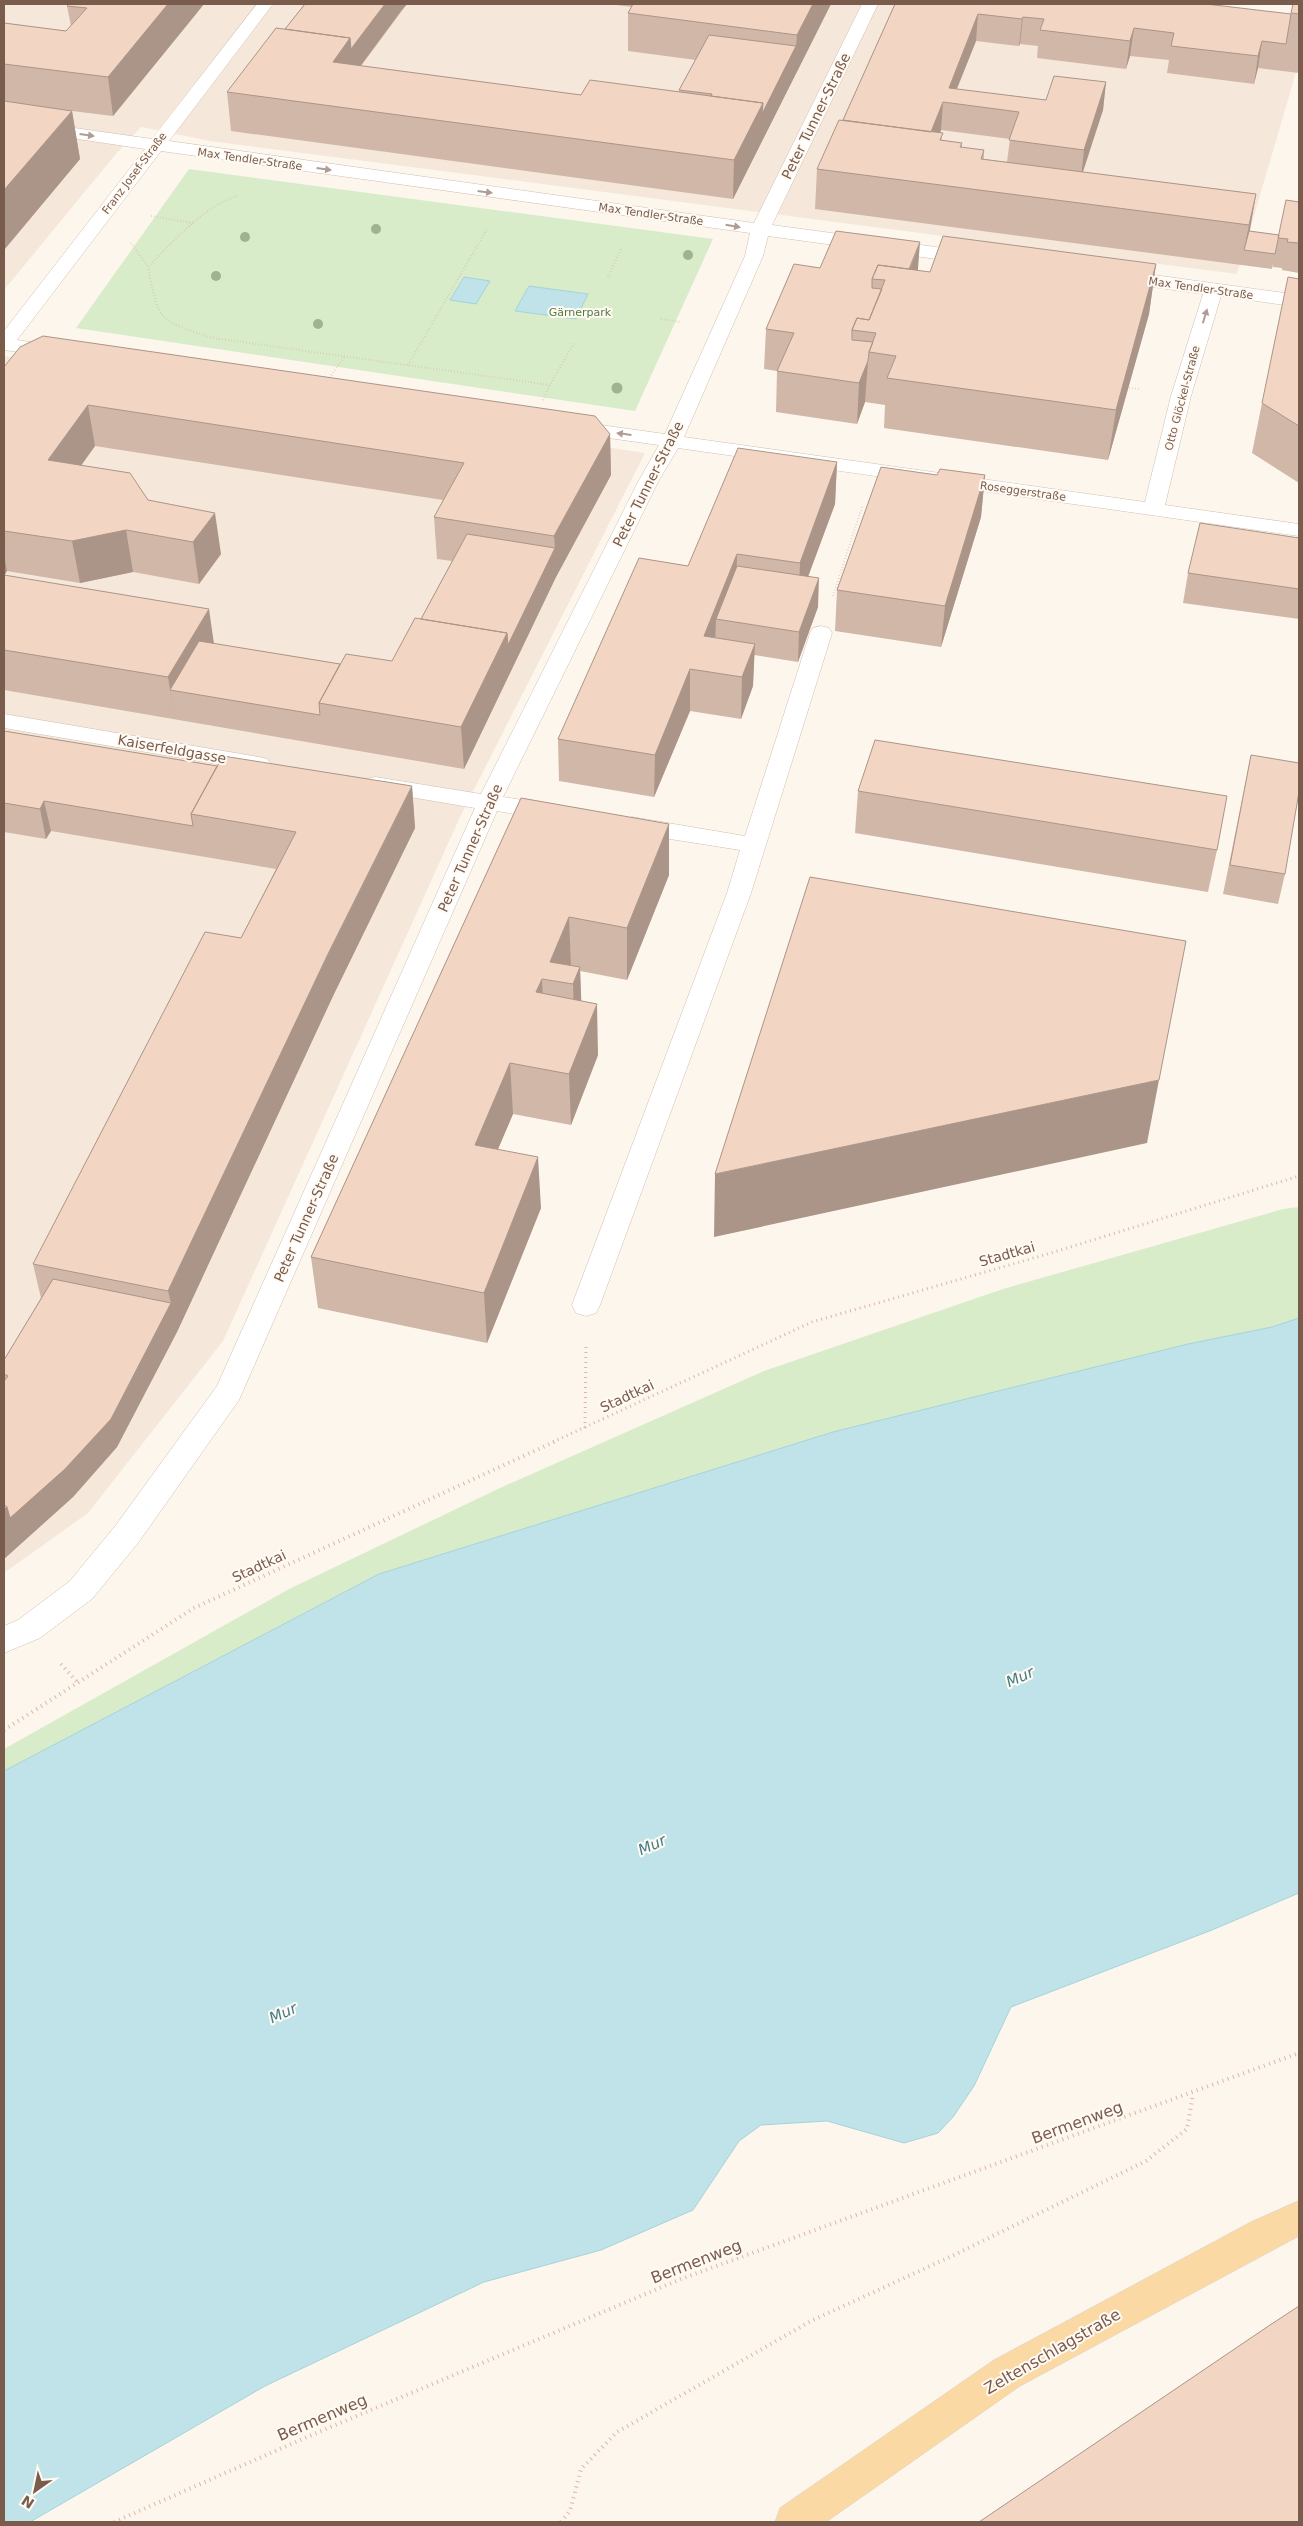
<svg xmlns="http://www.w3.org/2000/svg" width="1303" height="2526" font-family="'DejaVu Sans',sans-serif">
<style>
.residential{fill:#f5e8da}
.green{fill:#d8ecc9}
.water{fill:#bfe3e8;stroke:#a5d3da}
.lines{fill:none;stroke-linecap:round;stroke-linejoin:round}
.minor-casing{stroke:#d1beb0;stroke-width:1}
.major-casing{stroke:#dad1cd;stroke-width:1}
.path-far2{stroke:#d9b8a5;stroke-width:2;stroke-dasharray:0.5 2.5;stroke-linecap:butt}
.path-far1{stroke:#d9b8a5;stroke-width:3;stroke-dasharray:1 4;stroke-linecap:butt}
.path{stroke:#d9b8a5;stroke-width:4;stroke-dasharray:1 4.5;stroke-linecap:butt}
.minor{fill:#fff;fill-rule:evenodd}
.major{fill:#fbd9a5;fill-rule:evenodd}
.tree{fill:#a0b28e}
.wall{fill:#d1b7a8;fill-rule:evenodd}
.shaded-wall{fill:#aa9588}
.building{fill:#f3d5c3;stroke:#aa9588}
.oneway{fill:#af9d94}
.labels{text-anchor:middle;stroke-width:4;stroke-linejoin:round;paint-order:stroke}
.far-street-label{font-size:11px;fill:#7a5c4d;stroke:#fffaf3}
.far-park-label{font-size:11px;fill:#537a41;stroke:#fffaf3}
.street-label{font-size:14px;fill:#7a5c4d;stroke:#fffaf3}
.water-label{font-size:15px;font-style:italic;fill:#437c86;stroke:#fffaf3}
.near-street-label{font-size:16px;fill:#7a5c4d;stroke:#fffaf3}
</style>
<rect width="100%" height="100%" fill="#fdf6ec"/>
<path class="residential" d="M 4,4 L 1040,4 L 1299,62 L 1237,274 L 210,141 L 141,127 L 115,155 L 4,290 Z
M 4,356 L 645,453 L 461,815 L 223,1341 L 88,1513 L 4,1573 Z"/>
<path class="green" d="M 189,169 L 713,239 L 635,411 L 76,328 Z
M 1299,1207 L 1299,1318 L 1272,1327 L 833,1432 L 379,1574 L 4,1771 L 4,1749 L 289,1589 L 500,1488 L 764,1371 L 1003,1289 L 1283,1209 Z"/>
<path class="water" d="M 464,277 L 490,281 L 476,304 L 450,300 Z
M 529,286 L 588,294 L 576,319 L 515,311 Z
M 1299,1318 L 1299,1893 L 1212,1930 L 1011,2007 L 974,2086 L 953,2117 L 938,2133 L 904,2143 L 827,2121 L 761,2125 L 739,2141 L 693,2210 L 601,2250 L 484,2282 L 265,2386 L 30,2522 L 4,2522 L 4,1771 L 379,1574 L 833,1432 L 1188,1344 L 1272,1327 Z"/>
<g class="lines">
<g class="minor-casing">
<path id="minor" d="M 257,4 L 273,4 L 169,141 L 754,223 L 862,4 L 878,4 L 772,225 L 973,252 L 980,254 L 982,258 L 980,262 L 973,264 L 768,236 L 763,256 L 684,437 L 1145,502 L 1171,396 L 1203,294 L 1117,282 L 1110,280 L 1108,276 L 1110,272 L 1117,270 L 1299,295 L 1299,307 L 1221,296 L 1191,396 L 1165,505 L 1299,524 L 1299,536 L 678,448 L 658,482 L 503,797 L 555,805 L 563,808 L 567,813 L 563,818 L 555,821 L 497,811 L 239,1400 L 138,1543 L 92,1599 L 40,1638 L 4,1653 L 4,1626 L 18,1620 L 70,1581 L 116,1525 L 217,1386 L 475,808 L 375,791 L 367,789 L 363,784 L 367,779 L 375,777 L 481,794 L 638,482 L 659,445 L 572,433 L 565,431 L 562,427 L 565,423 L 572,421 L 665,434 L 745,256 L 750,233 L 161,151 L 17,340 L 64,347 L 67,351 L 64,355 L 57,357 L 4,350 L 4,331 L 145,149 L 4,128 L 4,118 L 152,139 Z
M 821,626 L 829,628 L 832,633 L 751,893 L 600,1305 L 596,1313 L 586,1316 L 576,1313 L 572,1305 L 727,893 L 740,850 L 632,833 L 624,830 L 620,825 L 624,820 L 632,817 L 745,836 L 810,633 L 813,628 Z
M 4,714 L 259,757 L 267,759 L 271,764 L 267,769 L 259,771 L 4,728 Z"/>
</g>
<g class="major-casing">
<path id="major" d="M 1299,2201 L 1299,2236 L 1020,2386 L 826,2522 L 775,2522 L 780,2508 L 994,2360 L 1251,2222 Z"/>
</g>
<path class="path-far2" d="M 237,196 C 200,209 175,240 148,267 C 159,324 159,320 213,338 L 550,385 L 574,343
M 151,216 L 193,223
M 131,243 L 148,267
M 608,277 L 622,247
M 661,319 L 681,322
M 408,365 L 487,229
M 328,380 L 345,356
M 1129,388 L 1141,389
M 543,400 L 550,385
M 833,596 L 862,507"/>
<path class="path-far1" d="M 585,1428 L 586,1346
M 553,1442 L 812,1322 L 1051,1253 L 1299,1176"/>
<path class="path" d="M 61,1664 L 79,1684
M 4,1730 L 194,1608 L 556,1441
M 114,2522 L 307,2437 L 681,2279 L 1299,2053
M 561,2522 L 570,2511 L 581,2469 L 617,2432 L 811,2321 L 954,2255 L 1146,2161 L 1187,2129 L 1193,2094"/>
<use href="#minor" class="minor"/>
<use href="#major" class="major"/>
</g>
<g class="tree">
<circle cx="376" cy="229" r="5"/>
<circle cx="245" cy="237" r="5"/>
<circle cx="688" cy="255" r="5"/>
<circle cx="216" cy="276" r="5"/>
<circle cx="318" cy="324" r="5"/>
<circle cx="617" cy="388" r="5.5"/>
</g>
<path class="wall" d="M 69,4 L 204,4 L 113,116 L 72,111 L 80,159 L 4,250 L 4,23 L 66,31 L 71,26 L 67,6 Z
M 305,4 L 407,4 L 361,66 L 581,95 L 679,92 L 679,90 L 696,60 L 628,51 L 628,13 L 632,7 L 608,4 L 831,4 L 733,199 L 231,131 L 227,92 L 285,29 Z
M 895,4 L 1291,14 L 1293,4 L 1299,4 L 1299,73 L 1258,68 L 1254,84 L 1167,73 L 1169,60 L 1130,56 L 1126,69 L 1037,58 L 1038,46 L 1020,44 L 1019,46 L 976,41 L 957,89 L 1046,100 L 1106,82 L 1103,110 L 1082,172 L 1256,194 L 1250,231 L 1279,235 L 1299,202 L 1299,273 L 1282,270 L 1282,268 L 1273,267 L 1273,264 L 1272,269 L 815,209 L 817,169 L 843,120 ZM 941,130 L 1010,139 L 1007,162 L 984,159 L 984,150 L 962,148 L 962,143 L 942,140 L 940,133 Z
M 1156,264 L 1149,314 L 1108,460 L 884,428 L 885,405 L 865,402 L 857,424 L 776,412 L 777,371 L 764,369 L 766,329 L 820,268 L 918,271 L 930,272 Z
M 1299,279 L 1299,483 L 1252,453 L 1262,403 Z
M 4,367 L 610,434 L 611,475 L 556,577 L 464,769 L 4,690 ZM 95,446 L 443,500 L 434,517 L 437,559 L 452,561 L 421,619 L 392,661 L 340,664 L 214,644 L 4,575 L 7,571 L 80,583 L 133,572 L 199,584 L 221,554 L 148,500 L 81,465 Z
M 837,462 L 835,504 L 808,576 L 818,607 L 798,662 L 754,655 L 753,686 L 741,719 L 690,711 L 654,797 L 559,781 L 558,739 L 688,566 Z
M 937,475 L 985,475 L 981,517 L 941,647 L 835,631 L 837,590 Z
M 1299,538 L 1299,619 L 1183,603 L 1188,573 Z
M 4,731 L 217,766 L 412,786 L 415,828 L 333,996 L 177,1332 L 117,1447 L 73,1497 L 4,1559 L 4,1360 L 41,1298 L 33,1264 L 241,938 L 276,869 L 51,831 L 46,839 L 4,832 Z
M 1251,755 L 1285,874 L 1278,904 L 1223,894 Z
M 858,791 L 1217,850 L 1208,892 L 855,833 Z
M 521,798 L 669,875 L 627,980 L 580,971 L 581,1001 L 598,1055 L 571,1125 L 513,1114 L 498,1149 L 541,1208 L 487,1343 L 318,1308 L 311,1257 Z"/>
<path class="shaded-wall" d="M 168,4 L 195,4 L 196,14 L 113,116 L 108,77 Z
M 195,4 L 204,4 L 196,14 Z
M 385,4 L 401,4 L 401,11 L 353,76 L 333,62 L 350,38 Z
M 401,4 L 407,4 L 401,11 Z
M 813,4 L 831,4 L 733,199 L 734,160 L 763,103 L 796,46 L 797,35 Z
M 978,14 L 976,41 L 951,103 L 949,88 Z
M 1023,17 L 1020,44 L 1019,46 L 1022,19 Z
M 1134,28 L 1130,56 L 1126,69 L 1130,41 Z
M 1262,41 L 1258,68 L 1254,84 L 1258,56 Z
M 1106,82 L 1103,110 L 1081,178 L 1084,150 Z
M 943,102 L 941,130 L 925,170 L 927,142 Z
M 72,111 L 80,159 L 4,250 L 4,190 Z
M 1256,194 L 1249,234 L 1244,250 L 1249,225 Z
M 920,242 L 917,282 L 906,278 Z
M 1156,264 L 1149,314 L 1108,460 L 1116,410 Z
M 868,361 L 865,402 L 857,424 L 859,383 Z
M 88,405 L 95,446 L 56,501 L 48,460 Z
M 610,434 L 611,475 L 556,577 L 464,769 L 461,727 L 507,633 L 555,548 L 554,536 Z
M 837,462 L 835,504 L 798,604 L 800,563 Z
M 985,475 L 981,517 L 941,647 L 945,606 Z
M 215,513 L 221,554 L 199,584 L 193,542 Z
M 126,530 L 133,572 L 80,583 L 72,541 Z
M 737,554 L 736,595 L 716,619 L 715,647 L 704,636 Z
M 4,555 L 7,571 L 4,576 Z
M 819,578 L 818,607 L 798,662 L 799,632 Z
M 209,609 L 215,651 L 170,690 L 175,719 L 168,677 Z
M 755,644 L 753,686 L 741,719 L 742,677 Z
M 690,669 L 690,711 L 654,797 L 655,755 Z
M 412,786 L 415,828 L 333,996 L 177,1332 L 117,1447 L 73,1497 L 4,1559 L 4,1509 L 171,1303 L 168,1291 L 328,954 Z
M 44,801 L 51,831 L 46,839 L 40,809 Z
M 669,824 L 669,875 L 627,980 L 627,928 Z
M 569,917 L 571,969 L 550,962 Z
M 580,967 L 582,1019 L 575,1036 L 573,984 Z
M 542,979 L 544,1030 L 536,992 Z
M 597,1004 L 598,1055 L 571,1125 L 569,1074 Z
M 510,1063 L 513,1114 L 478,1196 L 475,1145 Z
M 1159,1080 L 1147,1143 L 714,1237 L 715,1174 Z
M 538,1157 L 541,1208 L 487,1343 L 484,1293 Z"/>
<path class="building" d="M 69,4 L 168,4 L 108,77 L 4,64 L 4,23 L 66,31 L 87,8 L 67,6 Z
M 305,4 L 385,4 L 351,49 L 350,38 L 285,29 Z
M 633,4 L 813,4 L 797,35 L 628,13 Z
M 895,4 L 1206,4 L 1291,14 L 1286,44 L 1262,41 L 1258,56 L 1171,46 L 1174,33 L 1134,28 L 1130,41 L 1040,30 L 1044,19 L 1023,17 L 1022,19 L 978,14 L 949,88 L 1046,100 L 1054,76 L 1106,82 L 1084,150 L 1009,140 L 1019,112 L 943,102 L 931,132 L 843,120 Z
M 1293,4 L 1299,4 L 1299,14 L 1291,13 Z
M 276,28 L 350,38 L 333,62 L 581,95 L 590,80 L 763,103 L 734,160 L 227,92 Z
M 709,35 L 796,46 L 762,114 L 763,103 L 711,96 L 712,94 L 679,90 Z
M 4,101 L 72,111 L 4,190 Z
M 839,120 L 943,133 L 940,140 L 962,143 L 960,147 L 984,150 L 981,159 L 1256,194 L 1249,225 L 817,169 Z
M 1286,200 L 1299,202 L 1299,243 L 1287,242 L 1288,239 L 1278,238 Z
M 836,231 L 920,242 L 909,269 L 878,265 L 872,279 L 872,288 L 882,289 L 869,320 L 857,318 L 852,330 L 852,340 L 873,342 L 869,352 L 868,361 L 859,383 L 777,371 L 794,333 L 766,329 L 794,264 L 820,268 Z
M 1249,231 L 1279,235 L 1275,254 L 1244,250 Z
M 943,236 L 1156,264 L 1116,410 L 887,378 L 896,356 L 869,352 L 876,333 L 852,330 L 857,318 L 869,320 L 885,280 L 872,279 L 878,265 L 930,272 Z
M 1288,277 L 1299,279 L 1299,426 L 1262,403 Z
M 43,336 L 595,416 L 610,434 L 554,536 L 434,517 L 464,463 L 88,405 L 48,460 L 130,473 L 148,500 L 215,513 L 193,542 L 126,530 L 72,541 L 4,531 L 4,367 L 20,347 Z
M 738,448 L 837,462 L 800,563 L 737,554 L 704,636 L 755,644 L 742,677 L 690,669 L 655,755 L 558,739 L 639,558 L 688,566 Z
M 881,467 L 937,475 L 940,469 L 985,475 L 945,606 L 837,590 Z
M 1200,523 L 1299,538 L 1299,589 L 1188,573 Z
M 467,534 L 555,548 L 508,645 L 507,633 L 421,619 Z
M 737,566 L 819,578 L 799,632 L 716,619 Z
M 4,575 L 209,609 L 168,677 L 4,650 Z
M 415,618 L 507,633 L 461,727 L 319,703 L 346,654 L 392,661 Z
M 199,641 L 340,664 L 319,703 L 320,715 L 170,690 Z
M 4,731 L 217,766 L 191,814 L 193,826 L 44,801 L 40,809 L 4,803 Z
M 875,740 L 1227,796 L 1217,850 L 858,791 Z
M 1251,755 L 1299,763 L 1299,792 L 1285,874 L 1230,865 Z
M 223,756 L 412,786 L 328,954 L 168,1291 L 33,1264 L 205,932 L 241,938 L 296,832 L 191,814 Z
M 521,798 L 669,824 L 627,928 L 569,917 L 550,962 L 580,967 L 573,984 L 542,979 L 536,992 L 597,1004 L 569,1074 L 510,1063 L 475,1145 L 538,1157 L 484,1293 L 311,1257 Z
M 810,877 L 1186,941 L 1159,1080 L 715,1174 Z
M 53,1279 L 171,1303 L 111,1419 L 65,1469 L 10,1518 L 7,1507 L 4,1504 L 4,1381 L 8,1376 L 4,1374 L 4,1360 Z
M 4,1504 L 7,1507 L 4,1509 Z
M 1299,2306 L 1299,2522 L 979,2522 L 1270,2325 Z"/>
<defs><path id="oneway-solid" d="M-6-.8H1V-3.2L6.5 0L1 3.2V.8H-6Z" transform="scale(1.25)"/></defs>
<g class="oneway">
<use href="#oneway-solid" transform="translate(87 135) rotate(8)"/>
<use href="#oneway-solid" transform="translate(324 169) rotate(8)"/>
<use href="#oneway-solid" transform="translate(485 192) rotate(7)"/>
<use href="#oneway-solid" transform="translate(733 226) rotate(10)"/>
<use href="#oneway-solid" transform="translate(1205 316) rotate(-73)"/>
<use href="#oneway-solid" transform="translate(624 434) rotate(-173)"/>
</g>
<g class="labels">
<g class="far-street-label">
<text transform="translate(250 159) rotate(8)" y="4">Max Tendler-Straße</text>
<text transform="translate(134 173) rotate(-53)" y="4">Franz Josef-Straße</text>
<text transform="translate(651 214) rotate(8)" y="4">Max Tendler-Straße</text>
<text transform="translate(1201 288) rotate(8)" y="4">Max Tendler-Straße</text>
<text transform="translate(1182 398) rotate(-75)" y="4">Otto Glöckel-Straße</text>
<text transform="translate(1023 491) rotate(8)" y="4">Roseggerstraße</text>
</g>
<g class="far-park-label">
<text x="580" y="316">Gärnerpark</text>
</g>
<g class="street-label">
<text transform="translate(816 116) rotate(-64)" y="5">Peter Tunner-Straße</text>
<text transform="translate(648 484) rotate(-63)" y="5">Peter Tunner-Straße</text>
<text transform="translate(172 749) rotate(10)" y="5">Kaiserfeldgasse</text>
<text transform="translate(470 848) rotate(-66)" y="5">Peter Tunner-Straße</text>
<text transform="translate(306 1218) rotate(-66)" y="5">Peter Tunner-Straße</text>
<text transform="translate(1007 1254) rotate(-16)" y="5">Stadtkai</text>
<text transform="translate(627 1396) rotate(-25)" y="5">Stadtkai</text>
<text transform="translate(259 1566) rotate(-25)" y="5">Stadtkai</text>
</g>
<g class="water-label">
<text transform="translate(1020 1677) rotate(-24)" y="5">Mur</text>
<text transform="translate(652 1845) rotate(-24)" y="5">Mur</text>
<text transform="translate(283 2013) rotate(-24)" y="5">Mur</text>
</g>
<g class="near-street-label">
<text transform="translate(1077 2122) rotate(-20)" y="6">Bermenweg</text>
<text transform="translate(696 2261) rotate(-21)" y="6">Bermenweg</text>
<text transform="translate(1052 2351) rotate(-30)" y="6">Zeltenschlagstraße</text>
<text transform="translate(322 2417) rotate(-23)" y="6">Bermenweg</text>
</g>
</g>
<rect width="1303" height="2526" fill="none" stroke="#7a5c4d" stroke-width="10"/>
<g transform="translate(35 2491) rotate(213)" stroke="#fffaf3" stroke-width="4" paint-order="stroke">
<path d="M0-4L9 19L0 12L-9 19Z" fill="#7a5c4d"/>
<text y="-8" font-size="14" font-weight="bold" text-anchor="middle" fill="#7a5c4d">N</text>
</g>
</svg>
